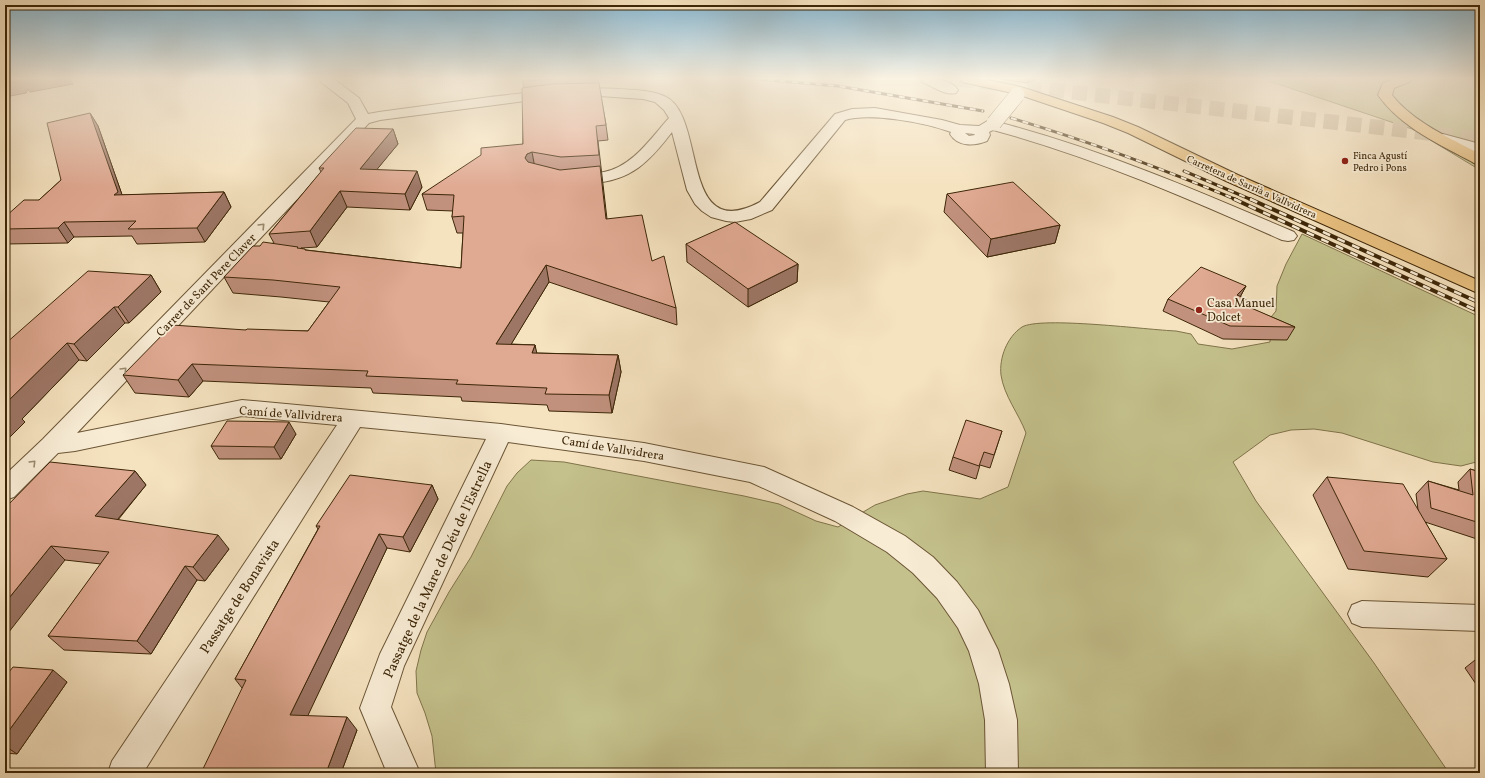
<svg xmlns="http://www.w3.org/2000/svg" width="1485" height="778" font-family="Vollkorn,serif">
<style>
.green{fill:#c4c18c;stroke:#80744a}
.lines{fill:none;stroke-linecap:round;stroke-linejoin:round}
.highway-tunnel{stroke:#d0bc9a;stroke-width:15;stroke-dasharray:15 8;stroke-linecap:butt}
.minor-casing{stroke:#6b5535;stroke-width:2}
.major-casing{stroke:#3d2607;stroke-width:2}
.minor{fill:#f8ecd5;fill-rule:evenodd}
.major{fill:#eac180;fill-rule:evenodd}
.rail-far1-casing{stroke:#3d2607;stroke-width:3}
.rail-casing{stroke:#3d2607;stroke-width:4}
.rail-far1{stroke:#f8ecd5;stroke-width:2;stroke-dasharray:6;stroke-linecap:butt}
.rail{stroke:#f8ecd5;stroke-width:2.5;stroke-dasharray:8;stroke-linecap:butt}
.minor-bridge-casing{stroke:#6b5535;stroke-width:16;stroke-linecap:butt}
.minor-bridge{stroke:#f8ecd5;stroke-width:15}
.wall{fill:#c1917e;stroke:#3d2607}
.shaded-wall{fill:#9d7666;stroke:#3d2607}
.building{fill:#e0a992;stroke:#3d2607}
.oneway{stroke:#9a896e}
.poi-dot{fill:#8f2418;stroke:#f8ecd5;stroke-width:1.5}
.labels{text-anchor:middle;stroke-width:3.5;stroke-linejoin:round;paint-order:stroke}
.far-poi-label{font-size:10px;fill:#3d2607;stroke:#f8ecd5;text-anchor:start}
.far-street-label{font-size:10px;fill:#3d2607;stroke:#f8ecd5}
.street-label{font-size:12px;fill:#3d2607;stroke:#f8ecd5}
.poi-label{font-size:12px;fill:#3d2607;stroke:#f8ecd5;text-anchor:start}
.near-street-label{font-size:14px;fill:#3d2607;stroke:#f8ecd5}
</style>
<rect width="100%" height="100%" fill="#f5e2bf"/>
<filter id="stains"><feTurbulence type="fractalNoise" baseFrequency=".005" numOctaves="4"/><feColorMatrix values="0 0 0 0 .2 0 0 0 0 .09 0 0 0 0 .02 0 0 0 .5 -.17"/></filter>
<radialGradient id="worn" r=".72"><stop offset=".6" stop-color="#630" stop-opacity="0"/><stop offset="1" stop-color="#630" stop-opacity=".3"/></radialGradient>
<path class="green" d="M 1263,79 L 1480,79 L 1480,143 L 1476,142 L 1475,167 L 1412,129 Z
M 1302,234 L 1480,317 L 1480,461 L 1461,466 L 1433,462 L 1342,433 L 1314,429 L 1291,430 L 1270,435 L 1233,462 L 1256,501 L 1374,663 L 1449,773 L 436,773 L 432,736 L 425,713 L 417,693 L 416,671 L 421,650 L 427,632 L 449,592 L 471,557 L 507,486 L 517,473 L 531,460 L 564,462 L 744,496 L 779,504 L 816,521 L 838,527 L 875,505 L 907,494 L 923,491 L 980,499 L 1008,487 L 1026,433 C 1019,414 1004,396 1001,375 C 999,358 1007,337 1022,327 C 1041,316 1149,330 1176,331 L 1191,334 L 1198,344 L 1232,349 L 1270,342 L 1271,317 L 1276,311 L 1277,286 L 1286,264 Z"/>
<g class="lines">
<path class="highway-tunnel" d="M 958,79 L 1480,139"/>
<g class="minor-casing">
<path id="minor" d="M 320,79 L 334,79 L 359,98 L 368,114 L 379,112 C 416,107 453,102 490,97 C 533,92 575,86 619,89 C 634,90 650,90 664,96 C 708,114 678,246 760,202 L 835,114 L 852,109 L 875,108 L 942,120 L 960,125 L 979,126 L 989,120 L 994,119 L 999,120 L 1001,123 C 1103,150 1198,191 1294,232 L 1297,236 L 1294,240 L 1288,241 L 1282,240 C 1187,198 1093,157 993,130 L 989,132 L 990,135 L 987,141 C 974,146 958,147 950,134 L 951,132 C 926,123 870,112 845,120 L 772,210 L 751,219 L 735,222 L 726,221 L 711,217 L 702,211 L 695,204 L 687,190 L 672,132 C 650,161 631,181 592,183 C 584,183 575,184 567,182 L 565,179 L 567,176 C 579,173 592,174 604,172 C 632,167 651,138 669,118 L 664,110 L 655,102 L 643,99 L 600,96 L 555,97 L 380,120 L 369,123 L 77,433 L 242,400 L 501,424 L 644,443 L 764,467 L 853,507 L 905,536 L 933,557 L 957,582 L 978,610 L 998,650 L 1009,684 L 1017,720 L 1018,773 L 986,773 L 985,720 L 979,684 L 969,651 L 958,628 L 937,598 L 913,573 L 887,552 L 835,521 L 750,482 L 644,461 L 508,442 L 404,666 L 391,707 L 420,773 L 387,773 L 360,708 L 380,654 L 486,439 L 360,427 L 143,773 L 108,773 L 112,761 L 337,425 L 242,416 L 75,451 L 58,453 L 14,497 L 5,500 L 5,475 L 43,439 L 356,119 L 348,103 L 321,82 ZM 965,133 L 974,134 L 975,135 L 969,136 Z
M 920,79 C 932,78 951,79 958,90 L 956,93 C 945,96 932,86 922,82 Z
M 1443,134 L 1480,144 L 1480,154 L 1438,142 L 1435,139 L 1438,136 Z
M 1362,601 L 1480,605 L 1480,631 L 1362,627 L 1352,623 L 1348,614 L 1352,605 Z"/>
</g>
<g class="major-casing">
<path id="major" d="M 960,79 L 983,79 L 1021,87 L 1113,117 L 1138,127 L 1238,175 L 1480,281 L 1480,294 L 1226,181 L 1128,133 L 1103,123 L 1017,94 L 962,82 Z
M 1394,79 L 1411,79 L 1409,82 L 1394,88 L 1392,95 C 1413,122 1450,138 1480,154 L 1480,165 L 1474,163 C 1441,145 1400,127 1378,95 L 1383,83 Z"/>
</g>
<use href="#minor" class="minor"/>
<use href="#major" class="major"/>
<g class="rail-far1-casing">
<path id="rail-far1" d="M 756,79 L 838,86 L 983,111
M 1011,118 C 1088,141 1163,169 1237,200
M 1184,171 L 1252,200"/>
</g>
<g class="rail-casing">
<path id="rail" d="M 1234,199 L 1480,312
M 1250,199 L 1480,303"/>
</g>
<use href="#rail-far1" class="rail-far1"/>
<use href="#rail" class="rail"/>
<g class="minor-bridge-casing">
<path id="minor-bridge" d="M 994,123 L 1017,95"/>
</g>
<use href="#minor-bridge" class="minor-bridge"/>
</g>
<path class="wall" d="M 522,79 L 598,79 L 606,125 L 608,140 L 598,141 L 607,219 L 652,261 L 676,308 L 677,325 L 549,282 L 511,344 L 535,345 L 536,353 L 618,355 L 621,372 L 612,413 L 549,411 L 547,405 L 462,401 L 461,397 L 373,393 L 371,388 L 203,381 L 189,397 L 135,393 L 123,375 L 246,330 L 308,331 L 329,302 L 281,297 L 233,293 L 224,277 L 260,246 L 274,243 L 269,234 L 321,172 L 319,168 L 393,129 L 398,144 L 377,169 L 422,187 L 410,210 L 347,207 L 317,247 L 301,248 L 306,250 L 461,268 L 463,233 L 457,233 L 452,217 L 453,211 L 427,210 L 422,194 L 523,144 L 524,88 Z
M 1000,79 L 1036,79 L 1027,83 Z
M 90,113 L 98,126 L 122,195 L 224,192 L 231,207 L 205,242 L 137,244 L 132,236 L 74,237 L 68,243 L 5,244 L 5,217 L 39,200 L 61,180 Z
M 947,194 L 1060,225 L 1055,243 L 987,257 L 944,212 Z
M 686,244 L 798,264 L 797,282 L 748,307 L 687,262 Z
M 151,275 L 161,292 L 129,323 L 125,323 L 87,361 L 79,360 L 22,419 L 25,422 L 5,442 L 5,344 Z
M 1246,286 L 1240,297 L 1246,299 L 1243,305 L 1295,327 L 1287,340 L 1223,339 L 1163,311 L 1168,299 Z
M 1002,431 L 990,468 L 980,465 L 976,479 L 949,470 L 953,457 Z
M 296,434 L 281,459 L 219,459 L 211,446 Z
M 1470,469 L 1480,472 L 1480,540 L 1425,522 L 1447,559 L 1428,577 L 1348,569 L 1313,495 L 1327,477 L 1418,510 L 1416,494 L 1428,481 L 1459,490 L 1458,482 Z
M 135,471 L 146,485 L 118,520 L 229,549 L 205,581 L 197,580 L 151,654 L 64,650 L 48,636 L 101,564 L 65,560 L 5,508 Z
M 432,485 L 438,499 L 410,552 L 387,548 L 307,716 L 357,730 L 341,773 L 242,688 L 235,679 L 318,529 L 316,526 Z
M 1480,656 L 1480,690 L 1465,668 Z
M 5,677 L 67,682 L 17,754 L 5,753 Z"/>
<path class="shaded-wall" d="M 20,79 L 70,79 L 73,84 L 30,92 L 28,89 L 26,93 L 5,97 L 5,83 Z
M 1028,79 L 1036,79 L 1027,83 Z
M 90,113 L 98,126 L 126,206 L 114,195 Z
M 393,129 L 398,144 L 365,184 L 360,169 Z
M 532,152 L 535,168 L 530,169 L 525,158 L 527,154 Z
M 417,171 L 422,187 L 410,210 L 405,194 Z
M 340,191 L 347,207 L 317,247 L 310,231 Z
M 224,192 L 231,207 L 205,242 L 197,228 Z
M 64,222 L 74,237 L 68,243 L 58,228 Z
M 1060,225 L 1055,243 L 987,257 L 991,239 Z
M 798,264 L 797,282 L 748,307 L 748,289 Z
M 546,265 L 549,282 L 501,361 L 496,344 Z
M 151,275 L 161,292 L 129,323 L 118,307 Z
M 1246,286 L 1239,299 L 1237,295 Z
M 114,307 L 125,323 L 87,361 L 74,344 Z
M 67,343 L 79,360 L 22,419 L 25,422 L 5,442 L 5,404 Z
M 535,345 L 539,363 L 532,353 Z
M 618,355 L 621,372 L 612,413 L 609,395 Z
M 192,364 L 203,381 L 189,397 L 178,380 Z
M 289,422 L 296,434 L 281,459 L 274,447 Z
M 135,471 L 146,485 L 108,531 L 95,516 Z
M 432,485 L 438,499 L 410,552 L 403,537 Z
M 379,534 L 387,548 L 302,728 L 290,715 Z
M 218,535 L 229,549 L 205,581 L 193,567 Z
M 51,546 L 65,560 L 5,637 L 5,603 Z
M 185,566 L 197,580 L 151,654 L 137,641 Z
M 53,670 L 67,682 L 17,754 L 5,746 L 5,736 Z
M 347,717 L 357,730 L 341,773 L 326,773 Z"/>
<path class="building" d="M 5,79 L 20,79 L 19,81 L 5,83 Z
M 522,79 L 556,79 L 522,81 Z
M 599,83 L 606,125 L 596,126 L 599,155 L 561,157 L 532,152 L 527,154 L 525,158 L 528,162 L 560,170 L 600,166 L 606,219 L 642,215 L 652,261 L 664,256 L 676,308 L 546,265 L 496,344 L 535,345 L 532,353 L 618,355 L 609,395 L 545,394 L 547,388 L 456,384 L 458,380 L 366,376 L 368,371 L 192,364 L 178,380 L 123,375 L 172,325 L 246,330 L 247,329 L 308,331 L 340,287 L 273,280 L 224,277 L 253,246 L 260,246 L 263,242 L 298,247 L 297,248 L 305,249 L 305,250 L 461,268 L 464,216 L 452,217 L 454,195 L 422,194 L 481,155 L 481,148 L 523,144 L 522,88 L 553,84 Z
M 90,113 L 118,192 L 114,195 L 224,192 L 197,228 L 128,229 L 136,221 L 64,222 L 58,228 L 5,229 L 5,217 L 24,200 L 39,200 L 61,180 L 47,123 Z
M 356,128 L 393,129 L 360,169 L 417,171 L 405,194 L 340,191 L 310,231 L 269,234 L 324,168 L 319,168 Z
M 1013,182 L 1060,225 L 991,239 L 947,194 Z
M 735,222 L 798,264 L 748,289 L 686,244 Z
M 1201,267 L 1246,286 L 1237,295 L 1246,299 L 1242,304 L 1295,327 L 1230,326 L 1168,299 Z
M 88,271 L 151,275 L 118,307 L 114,307 L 74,344 L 67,343 L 5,404 L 5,344 Z
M 5,405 L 10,405 L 5,410 Z
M 966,420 L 1002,431 L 994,455 L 984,452 L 979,466 L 953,457 Z
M 227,421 L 289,422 L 274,447 L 211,446 Z
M 50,462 L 135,471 L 95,516 L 218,535 L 193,567 L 185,566 L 137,641 L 48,636 L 109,552 L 51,546 L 5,603 L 5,508 Z
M 1470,469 L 1480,472 L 1480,523 L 1431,508 L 1428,481 L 1473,495 Z
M 350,475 L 432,485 L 403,537 L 379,534 L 290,715 L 347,717 L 326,773 L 201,773 L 246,680 L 235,679 L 320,526 L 316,526 Z
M 1327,477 L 1403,484 L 1447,559 L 1364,551 Z
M 13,667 L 53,670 L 5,736 L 5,677 Z"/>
<defs><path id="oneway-chevron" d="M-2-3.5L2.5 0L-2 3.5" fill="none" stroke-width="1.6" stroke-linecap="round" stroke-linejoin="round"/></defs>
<g class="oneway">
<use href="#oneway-chevron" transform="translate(262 226) rotate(-46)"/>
<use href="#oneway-chevron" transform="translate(124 370) rotate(-46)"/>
<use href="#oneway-chevron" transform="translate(33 463) rotate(-45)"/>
</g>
<linearGradient id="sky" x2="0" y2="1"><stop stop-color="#89b8d2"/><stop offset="0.42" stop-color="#faf2e2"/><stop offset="1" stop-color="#faf2e2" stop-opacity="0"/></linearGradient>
<rect width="1485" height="187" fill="url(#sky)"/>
<g class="poi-dot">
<circle cx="1345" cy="161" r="4"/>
<circle cx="1199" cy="310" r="4"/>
</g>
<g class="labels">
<g class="far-poi-label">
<text x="1353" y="159">Finca Agustí<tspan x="1353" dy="12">Pedro i Pons</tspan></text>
</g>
<g class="far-street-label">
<text transform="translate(1252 186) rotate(24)" y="4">Carretera de Sarrià a Vallvidrera</text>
</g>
<g class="street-label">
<text transform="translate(206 285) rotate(-46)" y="4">Carrer de Sant Pere Claver</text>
<text transform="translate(291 414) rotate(4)" y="4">Camí de Vallvidrera</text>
<text transform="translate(613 448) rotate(9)" y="4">Camí de Vallvidrera</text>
</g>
<g class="poi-label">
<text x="1207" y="307">Casa Manuel<tspan x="1207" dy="14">Dolcet</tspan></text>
</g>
<g class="near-street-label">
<text transform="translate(437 569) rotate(-65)" y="5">Passatge de la Mare de Déu de l'Estrella</text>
<text transform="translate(239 596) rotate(-57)" y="5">Passatge de Bonavista</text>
</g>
</g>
<rect width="1485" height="778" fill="none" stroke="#f5e2bf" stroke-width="20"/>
<rect x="6" y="6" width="1473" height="766" fill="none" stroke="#3d2607" stroke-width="2"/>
<rect x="10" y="10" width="1465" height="758" fill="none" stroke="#3d2607"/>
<rect width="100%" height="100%" filter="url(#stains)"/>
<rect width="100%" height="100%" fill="url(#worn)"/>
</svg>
